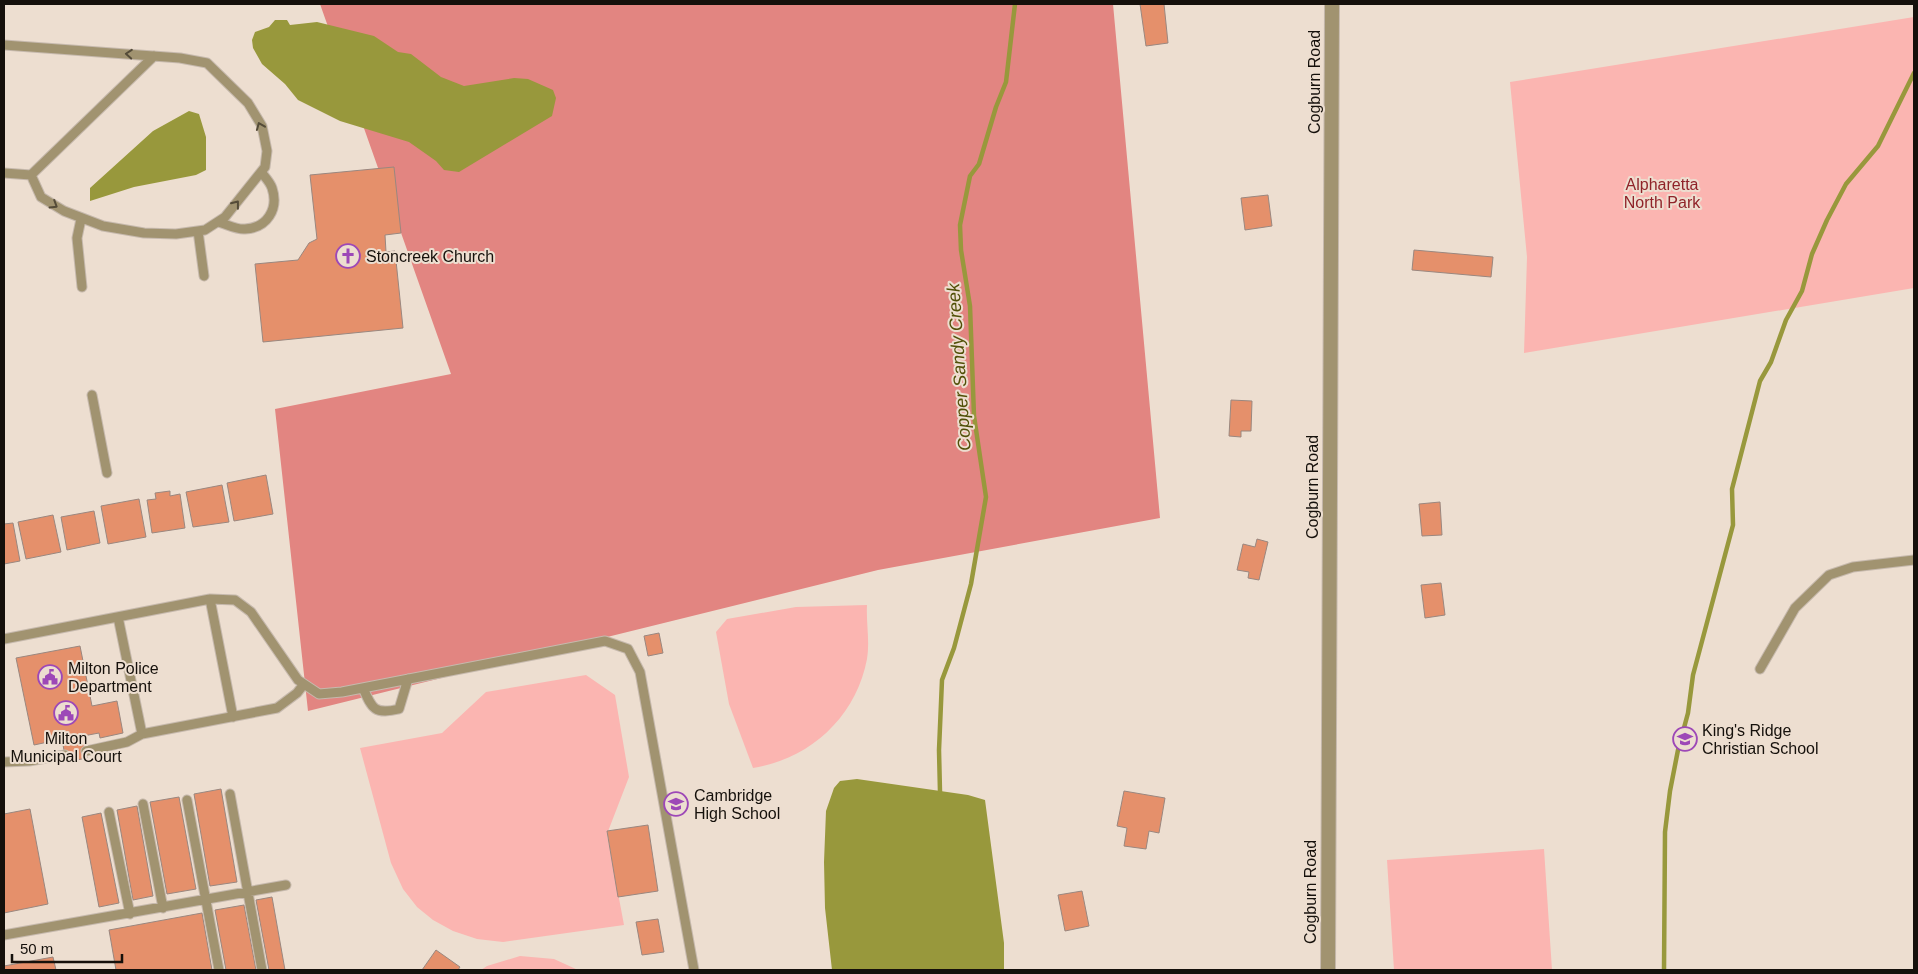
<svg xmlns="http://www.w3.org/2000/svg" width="1918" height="974" font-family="Helvetica,sans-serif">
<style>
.green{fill:#fbb5b1}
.forest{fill:#e28581}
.water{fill:#98983c}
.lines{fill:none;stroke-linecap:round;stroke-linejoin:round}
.stream{stroke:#98983c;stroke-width:4.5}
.building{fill:#e5906b;stroke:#9a877f}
.service-casing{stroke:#c6b9ad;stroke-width:11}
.tertiary-casing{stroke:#c6b9ad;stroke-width:16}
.service{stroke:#a19370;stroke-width:9}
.tertiary{stroke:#a19370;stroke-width:14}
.oneway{stroke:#544b38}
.labels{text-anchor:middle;stroke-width:4;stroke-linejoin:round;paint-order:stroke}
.street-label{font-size:16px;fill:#15100b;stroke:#edded0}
.park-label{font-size:16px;fill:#902329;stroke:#edded0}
.poi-label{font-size:16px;fill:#15100b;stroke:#edded0;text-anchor:start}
.water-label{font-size:18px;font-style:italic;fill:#515008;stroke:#edded0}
</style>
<rect width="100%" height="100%" fill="#edded0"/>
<path class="green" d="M 1914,17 L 1914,288 L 1524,353 L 1527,257 L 1510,82 Z
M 867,605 C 866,623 870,641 867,659 C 856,717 810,759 753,768 L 729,704 L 716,632 L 727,619 L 796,607 Z
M 586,675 L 615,695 L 629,777 L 607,834 L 624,925 L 503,942 L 477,939 L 453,931 L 433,920 L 417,907 L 403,889 L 391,863 L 360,748 L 442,733 L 486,692 Z
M 1544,849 L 1552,970 L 1394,970 L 1387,860 Z
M 520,956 L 554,959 L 578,970 L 481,970 L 487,966 Z"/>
<path class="forest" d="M 320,4 L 1113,4 L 1160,518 L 878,570 L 308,711 L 275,409 L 451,374 Z"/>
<path class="water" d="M 275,20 L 287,20 L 290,25 L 317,22 L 374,36 L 398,52 L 411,54 L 441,77 L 464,86 L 514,78 L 528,79 L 553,90 L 556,98 L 552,116 L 459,172 L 444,170 L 436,161 L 409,142 L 340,121 L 298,100 L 285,84 L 262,64 L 253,48 L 252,40 L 255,32 L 269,27 Z
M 189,111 L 199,114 L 206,137 L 206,170 L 196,175 L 134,187 L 90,201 L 90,188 L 153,131 Z
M 857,779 L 968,795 L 985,800 L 1004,943 L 1004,970 L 832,970 L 825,908 L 824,862 L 826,811 L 834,788 L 840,781 Z"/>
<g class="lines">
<path class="stream" d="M 940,792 L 939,750 L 942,680 L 954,648 L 971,584 L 986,497 L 974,416 L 970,306 L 961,250 L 960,225 L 970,176 L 979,164 L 996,107 L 1006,82 L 1015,4
M 1664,970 L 1665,832 L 1670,791 L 1678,750 L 1688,713 L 1693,675 L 1733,525 L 1732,489 L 1760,381 L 1771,362 L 1786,320 L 1802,291 L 1812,254 L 1827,220 L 1846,184 L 1878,146 L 1914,73"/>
</g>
<path class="building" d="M 1140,4 L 1164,4 L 1168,43 L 1146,46 Z
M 394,167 L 401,233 L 385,235 L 386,252 L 395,251 L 403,328 L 263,342 L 255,264 L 298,260 L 309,243 L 317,239 L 310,175 Z
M 1268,195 L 1272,226 L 1245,230 L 1241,198 Z
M 1414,250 L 1493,257 L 1491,277 L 1412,270 Z
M 1231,400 L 1252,401 L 1251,431 L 1241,431 L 1241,437 L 1229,436 Z
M 266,475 L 273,514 L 234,521 L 227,483 Z
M 222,485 L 229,522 L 193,527 L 186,492 Z
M 170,491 L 170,496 L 180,494 L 185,528 L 152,533 L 147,500 L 156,499 L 155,493 Z
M 139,499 L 146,537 L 108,544 L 101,506 Z
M 1440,502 L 1442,535 L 1422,536 L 1419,504 Z
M 94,511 L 100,543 L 67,550 L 61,517 Z
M 53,515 L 61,552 L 26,559 L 18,522 Z
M 13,523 L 20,561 L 4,564 L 4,524 Z
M 1257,539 L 1268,542 L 1259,580 L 1248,578 L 1249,572 L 1237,570 L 1243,544 L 1255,547 Z
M 1441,583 L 1445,615 L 1425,618 L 1421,585 Z
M 659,633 L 663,653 L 648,656 L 644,636 Z
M 80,646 L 92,706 L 117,701 L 123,733 L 100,738 L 99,733 L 83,736 L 87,758 L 66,762 L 62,739 L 34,745 L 16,658 Z
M 221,789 L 237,882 L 210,886 L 194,794 Z
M 1124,791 L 1165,798 L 1159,833 L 1149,831 L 1146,849 L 1124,846 L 1127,828 L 1117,826 Z
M 179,797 L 196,889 L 167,894 L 150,802 Z
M 137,806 L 153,896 L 133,900 L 117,810 Z
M 30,809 L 48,904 L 4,913 L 4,814 Z
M 101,813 L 119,903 L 99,907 L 82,817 Z
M 648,825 L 658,891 L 618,897 L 607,831 Z
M 1082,891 L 1089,926 L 1065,931 L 1058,895 Z
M 272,897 L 285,970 L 269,970 L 256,900 Z
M 244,905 L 256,970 L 226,970 L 215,910 Z
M 202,913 L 212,970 L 116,970 L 109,930 Z
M 658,919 L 664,952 L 642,955 L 636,922 Z
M 436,950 L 460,967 L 458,970 L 422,970 Z
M 53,957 L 56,970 L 4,970 L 4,966 Z"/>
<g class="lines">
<g class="service-casing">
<path id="service" d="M 4,45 L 180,58 L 207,63 L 248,103 L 262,126 L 267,151 L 265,167 L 225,217 L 205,230 L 176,234 L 144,233 L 103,226 L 64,211 L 41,197 L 31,175 L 4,173
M 31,175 L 154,56
M 81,219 L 77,238 L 82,287
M 218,222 C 226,224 237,230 245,229 C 267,228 279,209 272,188 C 270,182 265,177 261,172
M 198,231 L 204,276
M 92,395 L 107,473
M 210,599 L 233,717
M 118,617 L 142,734 L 277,708 L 297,693 L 304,684
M 4,639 L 210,599 L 235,600 L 251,612 L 298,680 L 319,694 L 342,692 L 605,641 L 628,649 L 640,672 L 694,970
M 1760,669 L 1795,608 L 1829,575 L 1853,567 L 1914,560
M 363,688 C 372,709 375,715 399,709 L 408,679
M 86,751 L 127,742 L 142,734
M 4,762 L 29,761 L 65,755
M 230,794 L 262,970
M 187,800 L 219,970
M 143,804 L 163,908
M 109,812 L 130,914
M 4,935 L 286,885"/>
</g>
<g class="tertiary-casing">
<path id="tertiary" d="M 1328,970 L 1332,4"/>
</g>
<use href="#service" class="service"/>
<use href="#tertiary" class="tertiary"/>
</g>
<defs><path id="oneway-chevron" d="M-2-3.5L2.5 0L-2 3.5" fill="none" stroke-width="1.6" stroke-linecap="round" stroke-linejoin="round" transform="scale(1.25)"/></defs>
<g class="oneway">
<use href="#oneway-chevron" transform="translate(129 54) rotate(-176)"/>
<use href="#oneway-chevron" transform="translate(260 126) rotate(-112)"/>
<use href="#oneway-chevron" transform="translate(236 204) rotate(-52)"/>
<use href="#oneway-chevron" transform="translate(54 205) rotate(32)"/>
</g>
<defs>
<g id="church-ring" transform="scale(1.25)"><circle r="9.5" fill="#edded0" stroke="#9d48b7" stroke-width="1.5"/><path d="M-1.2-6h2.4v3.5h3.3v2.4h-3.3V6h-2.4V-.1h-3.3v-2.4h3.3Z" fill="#9d48b7"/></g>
<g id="civic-ring" transform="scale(1.25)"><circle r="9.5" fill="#edded0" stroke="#9d48b7" stroke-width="1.5"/><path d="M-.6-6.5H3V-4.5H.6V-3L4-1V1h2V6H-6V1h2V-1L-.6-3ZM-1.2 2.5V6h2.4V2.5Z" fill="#9d48b7"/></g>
<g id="school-ring" transform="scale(1.25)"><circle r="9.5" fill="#edded0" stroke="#9d48b7" stroke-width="1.5"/><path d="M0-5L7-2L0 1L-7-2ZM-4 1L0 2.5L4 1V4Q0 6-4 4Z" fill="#9d48b7"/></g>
</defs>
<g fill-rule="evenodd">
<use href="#church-ring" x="348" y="256"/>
<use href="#civic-ring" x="50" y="677"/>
<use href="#civic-ring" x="66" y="713"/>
<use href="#school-ring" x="1685" y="739"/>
<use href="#school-ring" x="676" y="804"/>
</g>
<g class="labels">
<g class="street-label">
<text transform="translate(1314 82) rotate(-90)" y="6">Cogburn Road</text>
<text transform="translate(1312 487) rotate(-90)" y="6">Cogburn Road</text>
<text transform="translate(1310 892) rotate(-90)" y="6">Cogburn Road</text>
</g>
<g class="park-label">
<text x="1662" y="190">Alpharetta<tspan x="1662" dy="18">North Park</tspan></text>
</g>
<g class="poi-label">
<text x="366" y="262">Stoncreek Church</text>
<text x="68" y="674">Milton Police<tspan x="68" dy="18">Department</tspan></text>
<text x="1702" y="736">King's Ridge<tspan x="1702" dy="18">Christian School</tspan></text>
<text x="66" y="744" text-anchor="middle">Milton<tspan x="66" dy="18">Municipal Court</tspan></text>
<text x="694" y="801">Cambridge<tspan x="694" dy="18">High School</tspan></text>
</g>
<g class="water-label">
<text transform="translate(959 367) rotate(-94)" y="6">Copper Sandy Creek</text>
</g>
</g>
<rect width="1918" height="974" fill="none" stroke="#15100b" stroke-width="10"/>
<path d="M12 954v8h110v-8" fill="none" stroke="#15100b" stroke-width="2.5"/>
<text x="20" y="954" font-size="15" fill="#15100b" stroke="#edded0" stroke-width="4" paint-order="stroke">50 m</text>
</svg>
